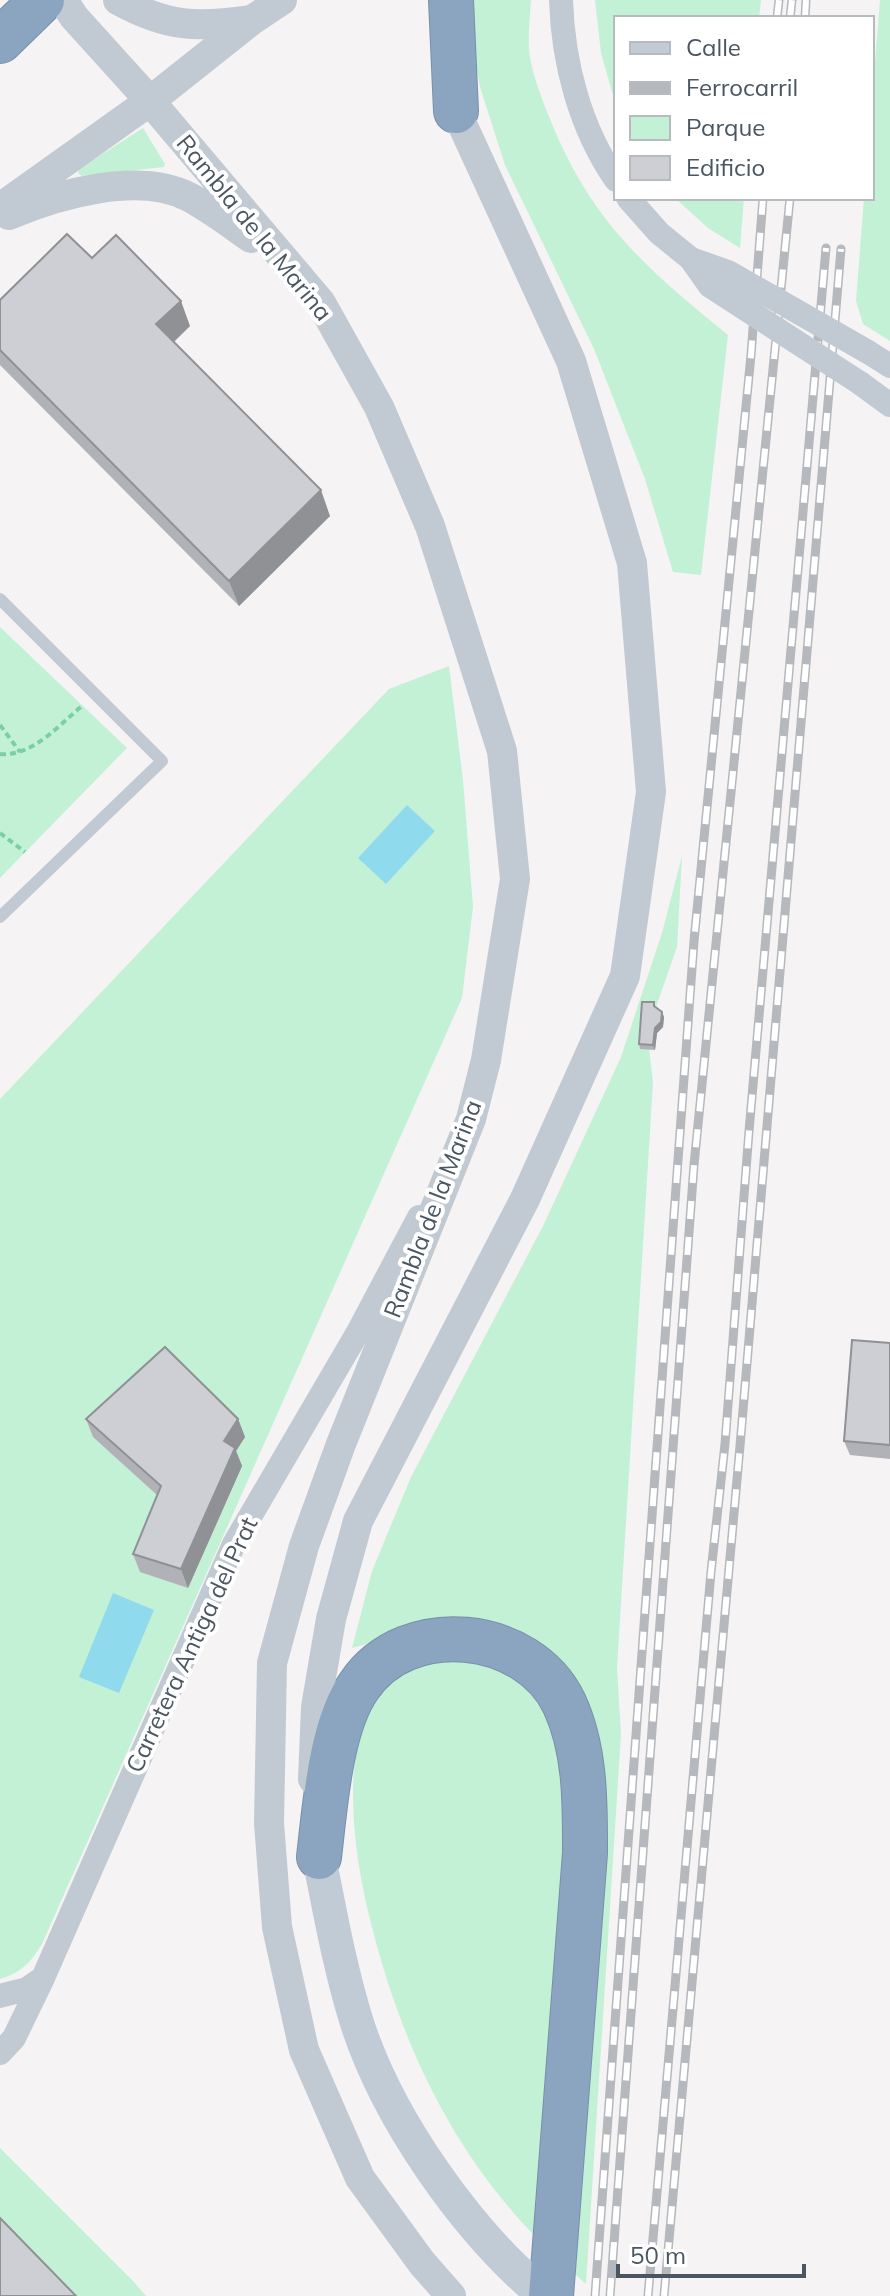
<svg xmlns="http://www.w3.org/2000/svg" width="890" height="2296" font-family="Mulish,sans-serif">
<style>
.green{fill:#c3f1d5}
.water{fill:#90daee}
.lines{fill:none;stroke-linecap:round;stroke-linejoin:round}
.motorway-casing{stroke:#7690ad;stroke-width:46}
.path{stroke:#7ad0a6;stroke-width:4;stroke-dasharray:6 4;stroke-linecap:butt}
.service{stroke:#c1cad2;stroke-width:12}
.minor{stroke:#c1cad2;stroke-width:24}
.tertiary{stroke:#c1cad2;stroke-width:30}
.secondary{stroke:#c1cbd6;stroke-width:34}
.motorway{stroke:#8ba5c1;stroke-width:44}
.rail-casing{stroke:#b5b8bd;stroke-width:9}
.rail{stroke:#fff;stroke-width:6;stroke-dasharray:18;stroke-linecap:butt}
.minor-bridge{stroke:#c1cad2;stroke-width:24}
.wall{fill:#b0b2b7}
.shaded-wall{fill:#909195}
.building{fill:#cdcfd5;stroke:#909195;stroke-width:2}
.labels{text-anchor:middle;stroke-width:8;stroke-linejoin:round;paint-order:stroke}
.street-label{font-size:24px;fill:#4a5661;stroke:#fff}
</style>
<rect width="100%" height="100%" fill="#f5f3f3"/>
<path class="green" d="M 464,0 L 531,0 C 530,16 528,33 529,49 C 530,67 541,97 548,114 C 589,219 643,266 728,335 L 701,575 L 673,572 L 645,479 L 594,349 L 505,165 L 480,87 Z
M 595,0 L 761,0 L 759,18 L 616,18 L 616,106 L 601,53 Z
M 880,0 L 890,0 L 890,341 L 863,324 L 856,301 L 864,198 L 872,198 L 872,99 Z
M 143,128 L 165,164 L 164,167 L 82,176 L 78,173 L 79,169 Z
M 675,198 L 744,198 L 740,248 L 708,228 Z
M 0,627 L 127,748 L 0,878 Z
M 449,666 L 463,780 L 473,907 L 462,998 L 42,1944 C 31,1962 21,1973 0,1979 L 0,1099 L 389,689 Z
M 682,856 L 677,947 L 656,1007 L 644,1007 L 653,1082 L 617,1668 L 621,1734 L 586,2284 L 567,2267 L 564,1672 L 374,1642 L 352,1648 L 372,1571 L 411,1477 L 543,1226 L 621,1057 L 662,933 Z
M 469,1657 L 534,1685 L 568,1774 L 537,2238 C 453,2153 402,2044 373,1931 C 359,1878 350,1823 354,1768 C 356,1745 365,1700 384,1685 C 410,1665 439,1661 469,1657 Z
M 0,2148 L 133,2281 L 146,2296 L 73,2296 L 0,2221 Z"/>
<path class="water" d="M 407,805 L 435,831 L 386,884 L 358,858 Z
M 113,1593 L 154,1610 L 119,1693 L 79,1677 Z"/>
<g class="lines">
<g class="motorway-casing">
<path id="motorway" d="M 451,0 L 456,111
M 0,41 L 42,0
M 319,1857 C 325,1807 330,1727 359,1686 C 407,1615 528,1628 564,1703 C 586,1750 585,1803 585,1853 L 551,2296"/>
</g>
<path class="path" d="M 0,725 L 20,752
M 0,754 C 32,757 59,725 82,706
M 0,833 L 25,852"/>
<path class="service" d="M 0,599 L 162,761 L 0,917"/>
<path class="minor" d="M 561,0 C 563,63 580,128 616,180
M 628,198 L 659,233 L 691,259
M 868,352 L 890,366
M 860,383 L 890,405
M 0,1996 L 27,1989 L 43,1978
M 0,2053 L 14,2038 L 43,1978 L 234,1544 L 358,1332 L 419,1217"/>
<path class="tertiary" d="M 63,0 L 74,17 L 150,101 L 321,303 L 379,407 L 430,526 L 502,751 L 515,879 L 486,1060 L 471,1119 L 341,1444 L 304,1546 L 272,1663 L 269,1823 L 277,1927 L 304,2050 L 360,2178 L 422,2263 L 451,2296
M 118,0 C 167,27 197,28 250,20
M 0,208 L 150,101 L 252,20 L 282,0
M 9,215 C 58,194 139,171 189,197 C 210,208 231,224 251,238
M 313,1779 L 316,1707 L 331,1619 L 358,1521 L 525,1199 L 625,976 L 651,792 L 632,563 L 571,361 L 456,111 L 450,92"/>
<path class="secondary" d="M 319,1857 C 330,1912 340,1969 357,2023 C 388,2119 467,2232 545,2296"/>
<use href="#motorway" class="motorway"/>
<g class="rail-casing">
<path id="rail" d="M 777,18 L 779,0
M 790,18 L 792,0
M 805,18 L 806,0
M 595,2296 L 694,941 L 751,355 L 763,198
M 610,2296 L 694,1165 L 790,198
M 648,2296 L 711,1572 L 725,1444 L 749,1131 L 826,248
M 664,2296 L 740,1446 L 841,249"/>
</g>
<use href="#rail" class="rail"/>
<path class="minor-bridge" d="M 691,259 L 710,286 L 860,383
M 691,259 L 728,272 L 868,352"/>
</g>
<path class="wall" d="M 92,258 L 190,326 L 174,342 L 330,516 L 239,606 L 0,365 L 0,300 Z
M 656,1007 L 662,1012 L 664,1017 L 663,1027 L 657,1033 L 655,1050 L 640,1049 L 639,1044 Z
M 890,1343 L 890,1459 L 850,1455 L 844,1441 Z
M 86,1419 L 238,1419 L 245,1437 L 236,1451 L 242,1466 L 188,1588 L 140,1572 L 133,1554 L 157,1495 L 93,1437 Z"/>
<path class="shaded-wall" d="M 181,301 L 190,326 L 166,349 L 156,324 Z
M 321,490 L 330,516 L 239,606 L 229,581 Z
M 662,1012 L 664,1017 L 663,1027 L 657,1033 L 655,1050 L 653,1045 L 655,1028 Z
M 238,1419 L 245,1437 L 236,1451 L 242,1466 L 188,1588 L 181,1569 L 224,1441 Z"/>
<path class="building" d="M 67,234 L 92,258 L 116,235 L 181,301 L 156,324 L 321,490 L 229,581 L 0,350 L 0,300 Z
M 642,1002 L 654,1002 L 654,1006 L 662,1012 L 661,1022 L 655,1028 L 653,1045 L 639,1044 Z
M 852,1340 L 890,1343 L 890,1445 L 844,1441 Z
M 165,1347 L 238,1419 L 224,1441 L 235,1448 L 181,1569 L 133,1554 L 161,1486 L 86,1419 Z
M 0,2218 L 76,2296 L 0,2296 Z"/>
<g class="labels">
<g class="street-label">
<text transform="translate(254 228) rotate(51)" y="8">Rambla de la Marina</text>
<text transform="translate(433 1209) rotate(-69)" y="8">Rambla de la Marina</text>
<text transform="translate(192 1645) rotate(-65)" y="8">Carretera Antiga del Prat</text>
</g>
</g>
<rect x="614" y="16" width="260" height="184" fill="#ffffff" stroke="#b7bbc0" stroke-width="2"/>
<rect x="630" y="42" width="40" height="12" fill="#c1cbd6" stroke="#b7bbc0" stroke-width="2"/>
<text x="686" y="56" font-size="24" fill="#4a5661">Calle</text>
<rect x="630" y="82" width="40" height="12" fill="#b5b8bd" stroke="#b7bbc0" stroke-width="2"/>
<text x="686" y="96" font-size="24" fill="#4a5661">Ferrocarril</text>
<rect x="630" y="116" width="40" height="24" fill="#c3f1d5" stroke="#b7bbc0" stroke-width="2"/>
<text x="686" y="136" font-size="24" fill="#4a5661">Parque</text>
<rect x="630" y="156" width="40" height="24" fill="#cdcfd5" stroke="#b7bbc0" stroke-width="2"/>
<text x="686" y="176" font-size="24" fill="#4a5661">Edificio</text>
<path d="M618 2264v12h186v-12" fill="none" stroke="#4a5661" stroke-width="4"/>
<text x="630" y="2264" font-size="24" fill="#4a5661" stroke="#ffffff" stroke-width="6" paint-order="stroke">50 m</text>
</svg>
